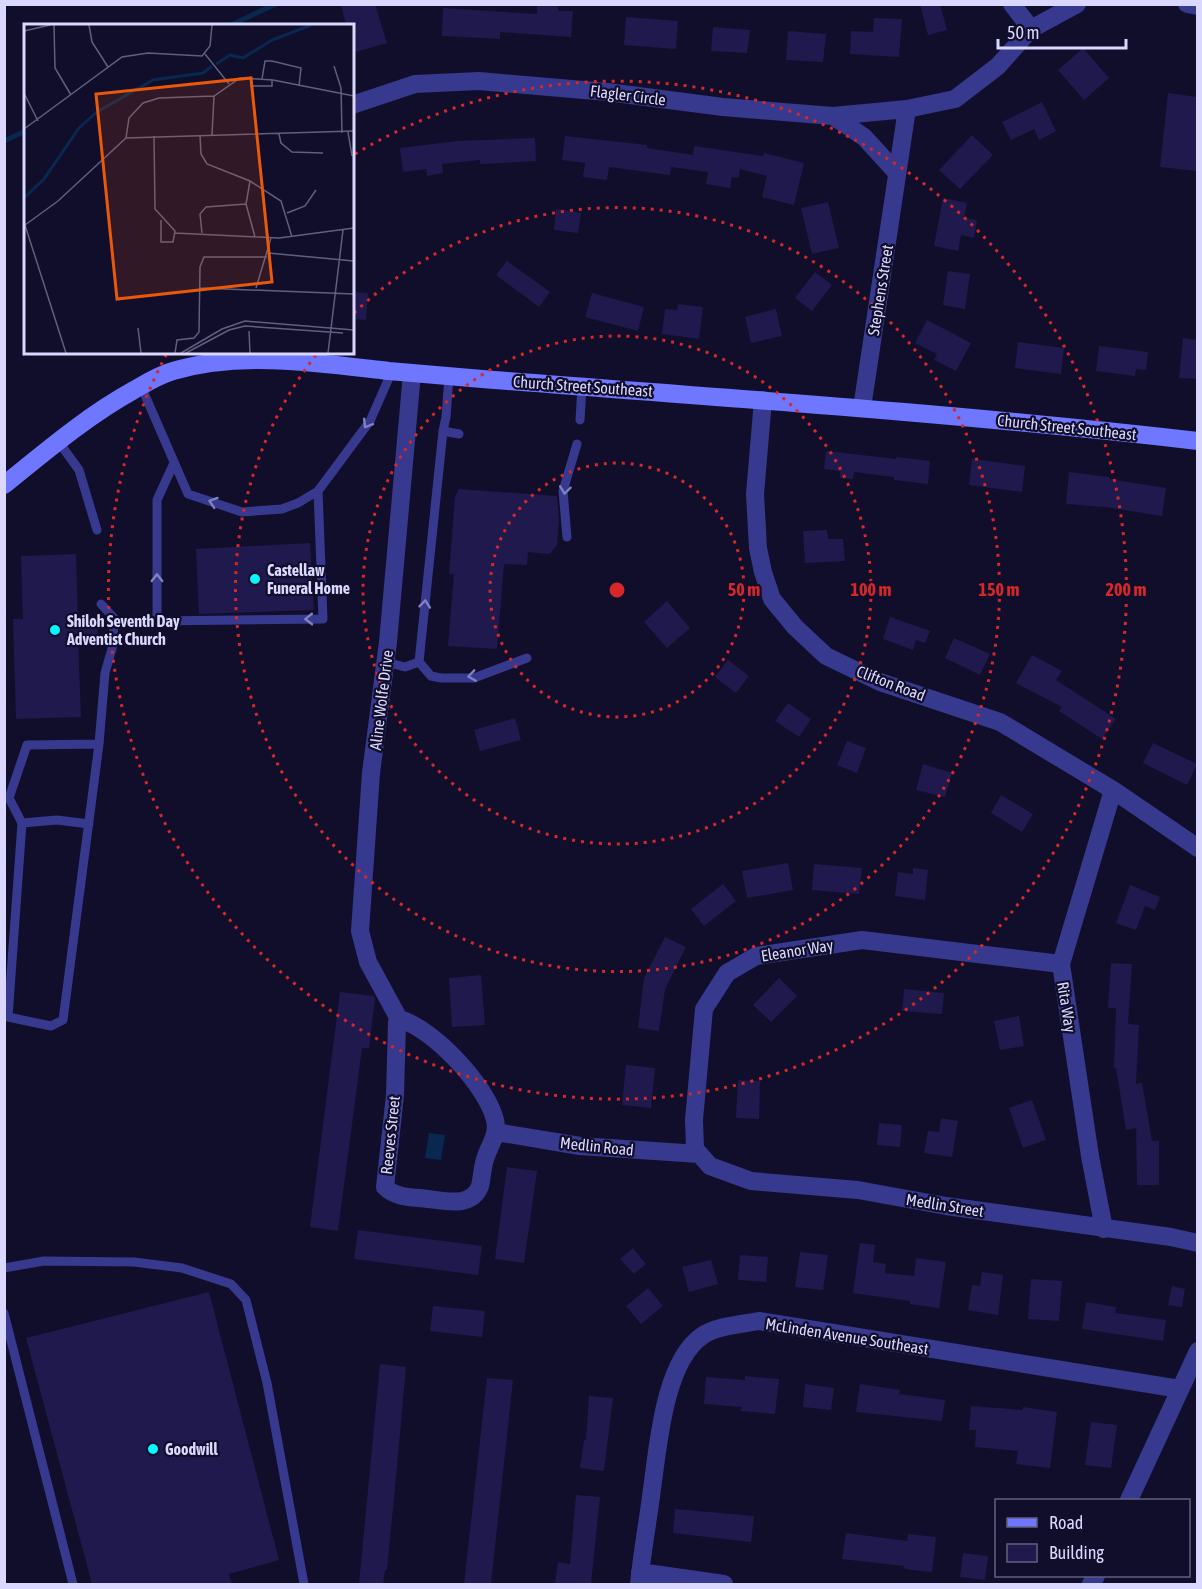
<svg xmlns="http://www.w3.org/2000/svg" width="1202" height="1589" font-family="'Asap Condensed',sans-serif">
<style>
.water{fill:#082850}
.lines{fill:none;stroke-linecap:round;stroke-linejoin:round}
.stream{stroke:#082850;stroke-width:5}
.building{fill:#20194d}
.lane{stroke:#36398d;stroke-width:9}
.street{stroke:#36398d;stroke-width:18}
.secondary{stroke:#6f76ff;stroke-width:18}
.oneway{stroke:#8081c0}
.ring{fill:none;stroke:#d62828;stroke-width:3;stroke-dasharray:3 6}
.poi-dot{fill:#04f9ff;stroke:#110e2b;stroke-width:2}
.labels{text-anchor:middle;stroke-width:4.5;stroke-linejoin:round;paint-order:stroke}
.street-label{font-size:16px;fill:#dad8ff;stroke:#110e2b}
.poi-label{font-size:16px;font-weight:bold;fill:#dad8ff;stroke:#110e2b;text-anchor:start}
.inset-river{fill:none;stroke:#082850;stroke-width:3}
.inset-road{fill:none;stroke:#615f80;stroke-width:1.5}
.view{fill:#e8590c;fill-opacity:0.15;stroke:#e8590c;stroke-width:3}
.inset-edge{fill:none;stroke:#dad8ff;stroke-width:3}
.centre{fill:#d62828;stroke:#110e2b;stroke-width:3}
.ring-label{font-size:18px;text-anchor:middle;font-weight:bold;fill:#d62828;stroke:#110e2b;stroke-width:4.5;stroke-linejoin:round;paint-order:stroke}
</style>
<rect width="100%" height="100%" fill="#110e2b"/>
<path class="water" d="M 429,1133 L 445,1135 L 441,1160 L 425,1158 Z"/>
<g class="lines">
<path class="stream" d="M 229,26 L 276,4
M 4,141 L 26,131"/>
</g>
<path class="building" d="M 341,4 L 375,4 L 387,43 L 352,53 L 352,26 L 346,26 Z
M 537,4 L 558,4 L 558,11 L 573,11 L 571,37 L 500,32 L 500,39 L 442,36 L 443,8 L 537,14 Z
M 920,4 L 940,4 L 947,30 L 928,35 Z
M 626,17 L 678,21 L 676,49 L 624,45 Z
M 874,18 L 902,19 L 899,57 L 850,54 L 851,31 L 873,32 Z
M 713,27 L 750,30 L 747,53 L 711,51 Z
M 788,31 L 826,34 L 823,62 L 786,60 Z
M 1083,48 L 1109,78 L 1084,100 L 1058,70 Z
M 1168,93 L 1197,97 L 1197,171 L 1160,167 Z
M 1042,102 L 1056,131 L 1039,140 L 1034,129 L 1011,140 L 1002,122 Z
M 972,135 L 993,155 L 960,189 L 939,170 Z
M 565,136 L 647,145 L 647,148 L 693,155 L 694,146 L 763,156 L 764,153 L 804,163 L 794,205 L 762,197 L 767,176 L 740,169 L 739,178 L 732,177 L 730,188 L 706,184 L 708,172 L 671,167 L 670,175 L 609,167 L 607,180 L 583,177 L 585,163 L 562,160 Z
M 535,138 L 536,161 L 480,164 L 480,160 L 442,164 L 443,173 L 427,176 L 426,169 L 403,172 L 400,148 L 458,141 Z
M 943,198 L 967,203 L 964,218 L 977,220 L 974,238 L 961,235 L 958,251 L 934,246 Z
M 828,202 L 839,248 L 812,254 L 801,208 Z
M 556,209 L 581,213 L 578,233 L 554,230 Z
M 507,261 L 550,292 L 539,307 L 496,275 Z
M 948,271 L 970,274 L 965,309 L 943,305 Z
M 815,272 L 832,285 L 812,311 L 795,298 Z
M 352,292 L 368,293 L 366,320 L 352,319 Z
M 592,293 L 644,307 L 638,331 L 585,317 Z
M 678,304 L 703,307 L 699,339 L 662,334 L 665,309 L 677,310 Z
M 776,309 L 782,336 L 751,343 L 745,317 Z
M 927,320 L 971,343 L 956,371 L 934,360 L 937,354 L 915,343 Z
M 1183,338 L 1197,340 L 1197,379 L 1179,378 Z
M 1018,342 L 1064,348 L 1061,374 L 1015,368 Z
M 1099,346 L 1148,352 L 1146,370 L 1136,369 L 1135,376 L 1096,371 Z
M 826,451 L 896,459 L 896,457 L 930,461 L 928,484 L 894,480 L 894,477 L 854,472 L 853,479 L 840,478 L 840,471 L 824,469 Z
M 972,459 L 1025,466 L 1022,492 L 969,485 Z
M 1069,472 L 1109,477 L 1109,479 L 1166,488 L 1162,516 L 1105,507 L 1066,504 Z
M 459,489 L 557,496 L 559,520 L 557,545 L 550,554 L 528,552 L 527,565 L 504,564 L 497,649 L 448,646 L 454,574 L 449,574 L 455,497 Z
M 827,530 L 828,539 L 843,539 L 845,561 L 805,563 L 803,531 Z
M 310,543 L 314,610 L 199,614 L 196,549 Z
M 76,554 L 78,619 L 97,618 L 98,640 L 78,640 L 81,717 L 16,719 L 13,619 L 23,619 L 21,556 Z
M 667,601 L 690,628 L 667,648 L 644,622 Z
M 890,617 L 930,631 L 925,643 L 916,640 L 913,650 L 883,639 Z
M 954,638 L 990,654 L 980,675 L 945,658 Z
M 1032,655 L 1062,671 L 1056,680 L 1116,719 L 1102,739 L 1059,711 L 1062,707 L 1016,683 Z
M 728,660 L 749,676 L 736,693 L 715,677 Z
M 788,703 L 811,719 L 799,737 L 775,721 Z
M 515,718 L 521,740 L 480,751 L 474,730 Z
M 847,741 L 866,748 L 857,773 L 837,765 Z
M 1153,743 L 1197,764 L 1187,785 L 1143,763 Z
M 923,764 L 952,773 L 945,797 L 916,790 Z
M 1001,795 L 1033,814 L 1022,832 L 991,813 Z
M 788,863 L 793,890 L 747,898 L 742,871 Z
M 814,864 L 862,868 L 859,894 L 812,890 Z
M 913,868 L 928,870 L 925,900 L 895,896 L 898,872 L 913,874 Z
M 723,884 L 736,901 L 704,926 L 691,909 Z
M 1130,885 L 1160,897 L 1155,910 L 1145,906 L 1136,930 L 1116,923 Z
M 665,937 L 686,947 L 665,989 L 659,1031 L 638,1028 L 644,978 Z
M 1111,963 L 1132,964 L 1128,1024 L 1139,1025 L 1136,1084 L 1142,1083 L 1152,1141 L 1159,1141 L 1159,1185 L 1137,1185 L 1136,1128 L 1126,1130 L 1116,1068 L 1114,1068 L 1116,1008 L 1108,1008 Z
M 481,975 L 485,1025 L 452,1027 L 449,978 Z
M 779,978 L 797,996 L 771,1022 L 753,1005 Z
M 904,989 L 944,993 L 942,1014 L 902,1011 Z
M 340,992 L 374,996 L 375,999 L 369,1048 L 362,1048 L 338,1231 L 310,1227 Z
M 1019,1016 L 1024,1046 L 1000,1050 L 994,1021 Z
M 626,1065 L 655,1068 L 651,1108 L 622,1105 Z
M 738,1080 L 760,1081 L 759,1119 L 736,1118 Z
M 1032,1100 L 1046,1140 L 1023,1148 L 1009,1108 Z
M 941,1118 L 958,1121 L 952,1157 L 924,1153 L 928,1131 L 939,1132 Z
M 879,1123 L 902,1125 L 900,1147 L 877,1145 Z
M 507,1167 L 537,1171 L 524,1263 L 495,1259 Z
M 358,1230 L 482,1246 L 478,1275 L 354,1259 Z
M 860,1243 L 875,1245 L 873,1262 L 886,1264 L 885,1273 L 914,1276 L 916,1258 L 946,1262 L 939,1308 L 910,1304 L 910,1301 L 853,1293 Z
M 633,1248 L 646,1264 L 634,1274 L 620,1259 Z
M 800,1252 L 828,1255 L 823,1290 L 795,1287 Z
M 740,1255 L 768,1257 L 766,1282 L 738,1280 Z
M 711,1260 L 718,1284 L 689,1292 L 682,1267 Z
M 982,1272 L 1003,1275 L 998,1315 L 968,1310 L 972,1285 L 980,1286 Z
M 1031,1279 L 1062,1281 L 1059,1321 L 1028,1319 Z
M 1172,1286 L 1185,1289 L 1182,1307 L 1168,1305 Z
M 648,1288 L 663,1306 L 641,1324 L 626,1306 Z
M 209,1292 L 279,1560 L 229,1574 L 232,1584 L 92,1584 L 26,1338 Z
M 1086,1302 L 1116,1307 L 1115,1313 L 1166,1320 L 1163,1341 L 1082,1329 Z
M 433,1306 L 485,1311 L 482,1337 L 430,1331 Z
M 380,1364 L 406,1367 L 396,1477 L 387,1570 L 385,1570 L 383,1584 L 359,1584 Z
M 745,1376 L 779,1379 L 775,1414 L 741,1411 L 742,1407 L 704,1404 L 706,1377 L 745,1380 Z
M 487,1378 L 513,1380 L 491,1584 L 464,1584 Z
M 805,1384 L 834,1388 L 831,1410 L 803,1407 Z
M 860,1384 L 900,1390 L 899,1394 L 945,1400 L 942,1421 L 856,1412 Z
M 589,1396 L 613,1398 L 604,1471 L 580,1468 L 584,1440 L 586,1440 Z
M 971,1406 L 1023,1410 L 1023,1407 L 1057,1412 L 1050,1468 L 1016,1464 L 1018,1451 L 975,1447 L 976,1430 L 969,1430 Z
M 1091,1422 L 1117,1425 L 1111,1468 L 1085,1465 Z
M 576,1495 L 600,1497 L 591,1584 L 555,1583 L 558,1562 L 570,1564 Z
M 675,1509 L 754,1516 L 751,1542 L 673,1533 Z
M 846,1533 L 907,1541 L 908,1534 L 936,1537 L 932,1572 L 912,1570 L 903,1568 L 904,1566 L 842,1559 Z
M 963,1553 L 988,1556 L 985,1580 L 960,1577 Z"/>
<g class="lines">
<path class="lane" d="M 449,376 L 446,417 L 443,431 L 459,434
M 141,386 L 188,494 L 242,512 L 282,509 L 298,503 L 318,491 L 370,421 L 392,371
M 580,420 L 582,386
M 443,431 L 419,662 L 431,676 L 441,678 L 474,678 L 527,658
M 58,441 L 79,470 L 97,530
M 174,463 L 157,500 L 157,621 L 323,619 L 318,491
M 567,537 L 563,491 L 577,444
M 386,662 L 405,667 L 419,662
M 22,823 L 9,798 L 27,745 L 99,744 L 105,673 L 113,645 L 114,618 L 101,604
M 89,824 L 57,820 L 22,823 L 8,1017 L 51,1026 L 63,1020 L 99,744
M 4,1268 L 44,1261 L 134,1262 L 182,1268 L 231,1284 L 246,1300 L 267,1383 L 304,1584
M 4,1313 L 73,1584"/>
<path class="street" d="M 1012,4 L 1031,29
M 1187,4 L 1198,6
M 352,105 L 415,84 L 479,81 L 607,92 L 723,107 L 833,116 L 907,109 L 955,99 L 998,66 L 1031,29 L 1077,4
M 833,116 L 864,137 L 897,173
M 763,400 L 755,494 L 758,548 L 763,572 L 772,599 L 795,627 L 826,656 L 880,682 L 1000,722 L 1113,790 L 1198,848
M 862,408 L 907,109
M 1061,964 L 862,940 L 756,956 L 727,973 L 704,1009 L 694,1120 L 695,1149 L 710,1166 L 751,1181 L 858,1190 L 946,1206 L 1171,1237 L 1198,1243
M 399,1019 L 368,962 L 360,931 L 371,773 L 388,642 L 412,373
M 399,1019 C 433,1028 487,1086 495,1120 C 499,1136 487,1148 484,1163 C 482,1171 482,1178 480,1186 C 472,1208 446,1201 428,1199 C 412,1197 396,1198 385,1187 L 395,1095 L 397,1022 Z
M 496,1132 L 580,1146 L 699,1154
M 1104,1229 L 1090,1156 L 1061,964 L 1113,790
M 1129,1500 L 1198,1351
M 640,1572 L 724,1584
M 639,1584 C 642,1553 648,1521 652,1489 C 658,1447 664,1362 702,1336 C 716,1326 743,1324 759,1321 L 1180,1389
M 1091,1584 L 1096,1576"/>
<path class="secondary" d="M 4,485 C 46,451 87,416 134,390 C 146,383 159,375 173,371 C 242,351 319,363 389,371 C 424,374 459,377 494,380 C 728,398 963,414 1198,441"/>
</g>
<defs><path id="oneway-chevron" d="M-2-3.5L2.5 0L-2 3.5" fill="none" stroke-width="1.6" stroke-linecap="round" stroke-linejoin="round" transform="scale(1.5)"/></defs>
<g class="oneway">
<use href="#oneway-chevron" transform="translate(367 424) rotate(122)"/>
<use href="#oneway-chevron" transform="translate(565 490) rotate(97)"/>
<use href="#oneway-chevron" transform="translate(213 502) rotate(-162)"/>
<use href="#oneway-chevron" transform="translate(157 578) rotate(-90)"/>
<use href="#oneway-chevron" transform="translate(425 604) rotate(-84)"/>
<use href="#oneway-chevron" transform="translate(309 619) rotate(179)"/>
<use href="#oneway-chevron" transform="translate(472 676) rotate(172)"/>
</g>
<g class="ring">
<circle cx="617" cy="590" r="127"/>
<circle cx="617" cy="590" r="254"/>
<path d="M354 313A382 382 0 1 1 316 355"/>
<path d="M355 154A509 509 0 1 1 166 355"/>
</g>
<g class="poi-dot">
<circle cx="255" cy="579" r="6"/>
<circle cx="55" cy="630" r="6"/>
<circle cx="153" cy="1449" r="6"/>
</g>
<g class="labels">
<g class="street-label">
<text transform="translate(628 95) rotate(7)" y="6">Flagler Circle</text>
<text transform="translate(880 290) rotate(-81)" y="6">Stephens Street</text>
<text transform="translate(583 386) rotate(4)" y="6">Church Street Southeast</text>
<text transform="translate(1067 427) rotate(6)" y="6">Church Street Southeast</text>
<text transform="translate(891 683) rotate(21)" y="6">Clifton Road</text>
<text transform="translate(381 700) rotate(-83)" y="6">Aline Wolfe Drive</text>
<text transform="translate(797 950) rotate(-9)" y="6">Eleanor Way</text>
<text transform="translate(1067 1007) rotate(81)" y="6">Rita Way</text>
<text transform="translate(390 1135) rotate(-84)" y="6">Reeves Street</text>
<text transform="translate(597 1146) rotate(6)" y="6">Medlin Road</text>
<text transform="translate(945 1205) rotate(9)" y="6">Medlin Street</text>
<text transform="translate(847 1336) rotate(9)" y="6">McLinden Avenue Southeast</text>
</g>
<g class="poi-label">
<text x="267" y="576">Castellaw<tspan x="267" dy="18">Funeral Home</tspan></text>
<text x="67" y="627">Shiloh Seventh Day<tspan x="67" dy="18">Adventist Church</tspan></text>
<text x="165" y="1455">Goodwill</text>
</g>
</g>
<g transform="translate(24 24)">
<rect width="330" height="330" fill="#110e2b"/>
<path class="inset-river" d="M 192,40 L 206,31 L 219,34 L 248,16 L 287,1M 1,173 L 20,155 L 55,104 L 73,88 L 129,56 L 179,49 L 188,42"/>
<path class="inset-road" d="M 30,1 L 31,44 L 47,71M 65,1 L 68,18 L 84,43M 0,7 L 26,1M 181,30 L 205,60M 310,42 L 317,64 L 318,109M 227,54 L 227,62 L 248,62 L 248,56M 238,55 L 241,37 L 248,37 L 277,44 L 275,62M 0,69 L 14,97M 0,105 L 98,33 L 124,29 L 178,32 L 186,22 L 188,1M 324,108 L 328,132M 255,110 L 257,119 L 268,128 L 299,129M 176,111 L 177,130 L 183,140 L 226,157 L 257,177 L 268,213M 188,111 L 190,72M 130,112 L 131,185 L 151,207 L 149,218 L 137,218 L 137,196M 102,114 L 105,94 L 119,79 L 135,74 L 190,72 L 216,54 L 249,56 L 330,72M 226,157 L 222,180 L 231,213M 263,189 L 281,182 L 292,166M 0,198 L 42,329M 1,201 L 34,177 L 102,114 L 330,107M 151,209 L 255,214 L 330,204M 178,209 L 176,190 L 182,183 L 222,180M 244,229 L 330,237M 176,264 L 330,270M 232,264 L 247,214M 114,304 L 117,329M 225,307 L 226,329M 151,329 L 153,316 L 170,314 L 175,308 L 176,243 L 180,233 L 243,233M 157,329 L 198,305 L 221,297 L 330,306M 162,329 L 205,306 L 221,302 L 319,309M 304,329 L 319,206"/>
<path class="view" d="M 227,54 L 248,258 L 93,275 L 72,70 Z"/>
<rect width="330" height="330" class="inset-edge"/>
</g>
<circle cx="617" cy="590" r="9" class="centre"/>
<g class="ring-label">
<text x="744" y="596">50 m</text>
<text x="871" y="596">100 m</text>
<text x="999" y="596">150 m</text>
<text x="1126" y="596">200 m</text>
</g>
<rect width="1202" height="1589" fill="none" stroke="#dad8ff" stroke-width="12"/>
<rect x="995" y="1499" width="195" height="78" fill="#110e2b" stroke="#615f80" stroke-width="1.5"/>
<rect x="1007" y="1518" width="30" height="9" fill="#6f76ff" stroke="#615f80" stroke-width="1.5"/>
<text x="1049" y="1529" font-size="18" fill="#dad8ff">Road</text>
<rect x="1007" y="1544" width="30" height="18" fill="#20194d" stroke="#615f80" stroke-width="1.5"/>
<text x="1049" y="1559" font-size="18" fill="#dad8ff">Building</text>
<path d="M998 39v9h128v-9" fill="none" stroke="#dad8ff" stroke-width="3"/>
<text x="1007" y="39" font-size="18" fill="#dad8ff" stroke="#110e2b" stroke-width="4.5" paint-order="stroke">50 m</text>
</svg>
